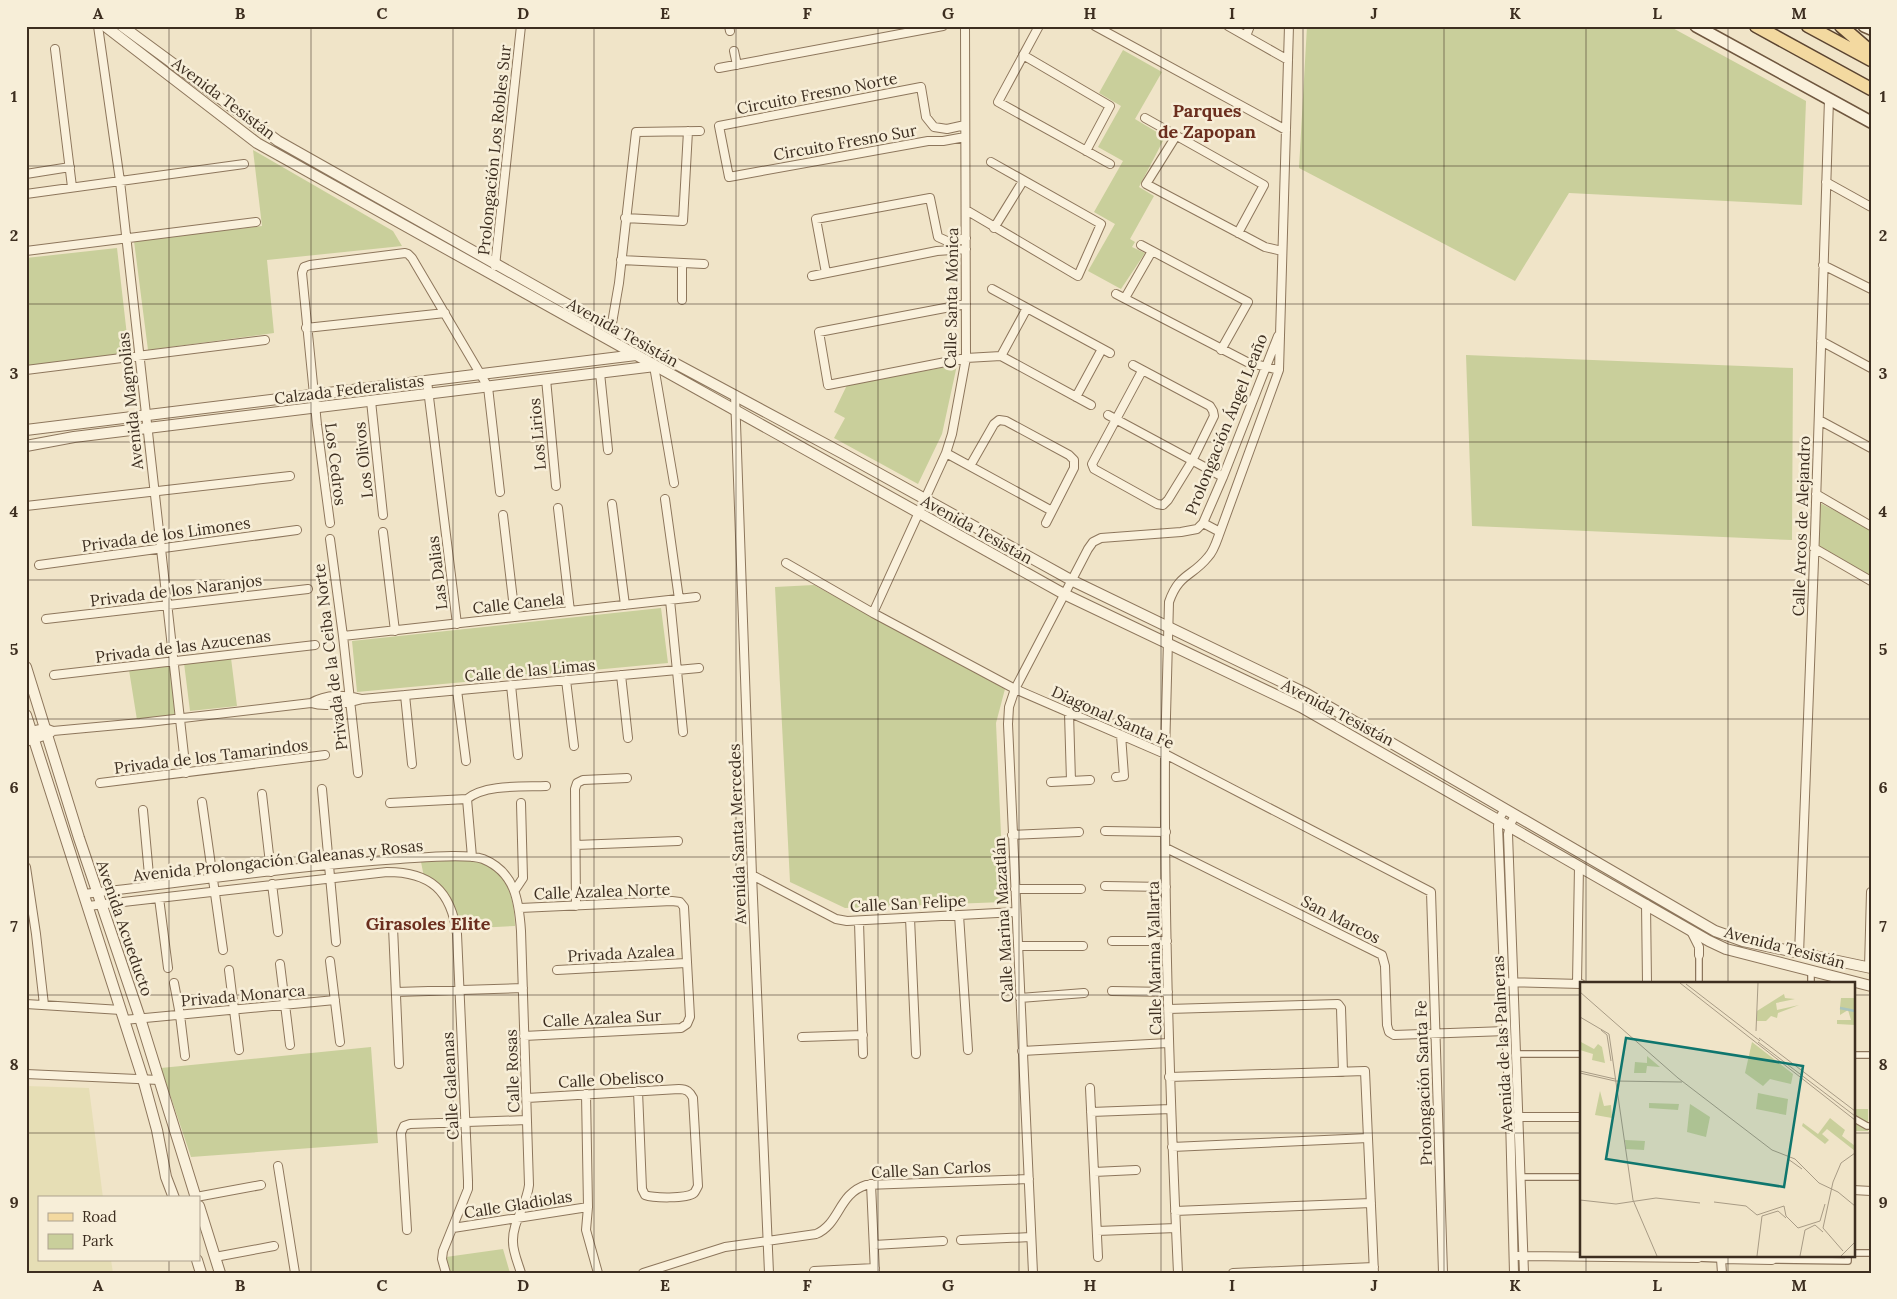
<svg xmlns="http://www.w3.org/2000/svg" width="1897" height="1299" font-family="Lora,serif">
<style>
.farmland{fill:#e6deb5}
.green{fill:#c9cf9b}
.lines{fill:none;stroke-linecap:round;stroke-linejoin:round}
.pedestrian-casing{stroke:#8d765c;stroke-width:8}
.minor-casing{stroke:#8d765c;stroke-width:10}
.tertiary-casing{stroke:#8d765c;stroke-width:12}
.secondary-casing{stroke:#6f573f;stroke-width:14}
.primary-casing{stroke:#5b4430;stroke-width:15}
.pedestrian{stroke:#faf1dc;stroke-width:5.5}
.minor{stroke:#faf1dc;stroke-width:8}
.tertiary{stroke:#faf1dc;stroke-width:10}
.secondary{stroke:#faf1dc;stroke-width:11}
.primary{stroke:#f3d9a0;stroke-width:12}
.grid{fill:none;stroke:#3d2e20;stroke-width:1;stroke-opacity:0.55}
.labels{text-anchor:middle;stroke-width:5;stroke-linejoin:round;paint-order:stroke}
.street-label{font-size:16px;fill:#3d2e20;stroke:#f7eed8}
.neighbourhood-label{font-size:18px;font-weight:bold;fill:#6b2e1e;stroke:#f7eed8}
.inset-river{fill:none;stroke:#a9c4bc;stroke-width:2.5}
.inset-road{fill:none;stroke:#a89b85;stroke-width:1}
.view{fill:#0f766e;fill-opacity:0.15;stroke:#0f766e;stroke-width:2.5}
.inset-edge{fill:none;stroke:#3d2e20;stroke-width:2.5}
.neatline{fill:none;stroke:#3d2e20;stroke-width:2}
.grid-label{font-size:16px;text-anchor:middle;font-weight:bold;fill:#3d2e20}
</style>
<rect width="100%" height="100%" fill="#f0e4c8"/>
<path class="farmland" d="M 26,1086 L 89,1088 L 103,1198 L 39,1198 L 39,1260 L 111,1260 L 113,1273 L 26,1273 Z"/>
<path class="green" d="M 1307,26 L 1669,26 L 1806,101 L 1802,205 L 1569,193 L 1515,281 L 1299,168 Z
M 1123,50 L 1162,72 L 1135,119 L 1165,137 L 1139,187 L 1154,196 L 1130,239 L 1135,242 L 1132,247 L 1145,253 L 1121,289 L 1088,271 L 1115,224 L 1094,212 L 1123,161 L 1098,147 L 1121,106 L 1099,93 Z
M 253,150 L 393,231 L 402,246 L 267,260 L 274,333 L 148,350 L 134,241 L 262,226 Z
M 117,248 L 129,353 L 26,366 L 26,258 Z
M 1466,355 L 1793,368 L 1792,540 L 1472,526 Z
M 957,365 L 942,434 L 918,484 L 834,438 L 845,418 L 834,412 L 847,385 Z
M 1820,503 L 1871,529 L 1871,576 L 1818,545 Z
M 814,585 L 1005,689 L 996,723 L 1004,902 L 845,908 L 790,882 L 775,587 Z
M 661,608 L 668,663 L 357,692 L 352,641 Z
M 231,658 L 237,706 L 190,711 L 184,663 Z
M 172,665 L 178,714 L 137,720 L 129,670 Z
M 472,860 C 506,868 514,894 515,926 L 458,929 L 454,906 L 447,895 L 424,877 L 421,862 Z
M 371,1047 L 378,1143 L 191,1157 L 161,1068 Z
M 1853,1109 L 1868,1109 L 1868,1131 L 1853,1131 Z
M 503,1249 L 510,1273 L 451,1273 L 446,1257 Z"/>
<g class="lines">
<g class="pedestrian-casing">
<path id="pedestrian" d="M 1699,955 L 1699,983
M 1811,971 L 1811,983
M 1517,1054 L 1581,1054
M 1853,1055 L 1871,1055
M 1853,1118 L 1867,1126 L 1871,1126
M 1522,1177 L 1581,1177
M 1853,1253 L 1871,1253
M 1698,1258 L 1721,1259
M 1772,1260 L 1848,1261 L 1848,1255"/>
</g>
<g class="minor-casing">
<path id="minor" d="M 98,26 L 120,181 L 186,773
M 729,26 L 730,31
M 1039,26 L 998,102 L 1110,164
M 1095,26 L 1286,130
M 1228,26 L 1288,60
M 1246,36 L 1250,26
M 55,49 L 72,187
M 734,51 L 737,65
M 1023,55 L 1110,106 L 1086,151
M 719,68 L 943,26
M 1145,118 L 1264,185 L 1238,233
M 965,125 L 947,129 L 934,127 L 926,117 L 921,87 L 719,126 L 729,177 L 928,141 L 943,141 L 965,137
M 1176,136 L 1146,184 L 1265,247 L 1282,251
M 26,174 L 70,167
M 1826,182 L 1871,207
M 26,194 L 244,164
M 966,210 L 1078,276 L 1101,224 L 991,162
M 625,218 L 683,221 L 688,131
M 994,228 L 1023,181
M 1141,245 L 1248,302 L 1221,350
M 26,251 L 256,222
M 621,260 L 704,264
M 1823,265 L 1871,289
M 495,266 L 521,26
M 826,273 L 816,219 L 930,198 L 938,237 L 949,242 L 966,238
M 812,276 L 937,251 L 966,249
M 992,289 L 1110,353
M 1116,294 L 1247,362 L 1279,370
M 1125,298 L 1152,251
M 682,300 L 682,263
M 966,304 L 819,332 L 828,385 L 966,358 L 1001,356 L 1091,405
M 306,328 L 445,313
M 611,329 L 619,283 L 636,132 L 700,131
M 1821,341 L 1871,368
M 1001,356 L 1027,308
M 1133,365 L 1210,406 L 1213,411 L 1214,416 L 1192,461 L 1168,500 L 1163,505 L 1157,504 L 1094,469 L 1092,464 L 1142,371
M 654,366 L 674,483
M 26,370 L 265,340
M 600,373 L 608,450
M 546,379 L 556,486
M 427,381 L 457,624
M 735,395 L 752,875 L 769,1273
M 1076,397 L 1102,349
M 371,401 L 383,515
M 1108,415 L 1223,477
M 1819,420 L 1871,448
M 946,453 L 1052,511
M 970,466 L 994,424 L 999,420 L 1006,421 L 1069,455 L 1074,460 L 1074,468 L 1046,523
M 1816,494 L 1871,526
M 665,499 L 679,599
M 612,504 L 625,605
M 26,506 L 290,476
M 558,508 L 570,611
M 503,515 L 515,617
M 330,523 L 317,425 L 302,273 L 304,267 L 310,265 L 405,253 L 408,254 L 412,258 L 488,387 L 500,492
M 1203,523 L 1220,532
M 383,532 L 395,631
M 330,539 L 343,636 L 358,773
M 1814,548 L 1871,581
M 786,563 L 873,613 L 1015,689 L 1165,754 L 1431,892 L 1443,1273
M 39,565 L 297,530
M 670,600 L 683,732
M 873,613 L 946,453 L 952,434 L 966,358 L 965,26
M 46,619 L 308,589
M 343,636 L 696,597
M 54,675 L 315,645
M 621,675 L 628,738
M 566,680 L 574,746
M 511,685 L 518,755
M 457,690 L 466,761
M 405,695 L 412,764
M 311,703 C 327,708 346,703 362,699 L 699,668
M 1069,713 L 1071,781
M 26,732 L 45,728 L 53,731 L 140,723 L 311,703 C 326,694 346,694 362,699
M 26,742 L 47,735 L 52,732
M 1116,777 L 1124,776 L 1121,735
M 1051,782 L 1090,780
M 100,783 L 325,755
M 322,789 L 336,942
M 262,794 L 271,872
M 467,799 L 472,857
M 202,802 L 223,950
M 390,803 L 467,799 C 485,784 524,787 546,786
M 1505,809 L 1499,819 L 1498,826 L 1510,1118 L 1514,1273
M 143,810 L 150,886
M 1515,815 L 1510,825 L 1508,834 L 1524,1273
M 1105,831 L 1166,832
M 1012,835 L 1079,832
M 576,845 L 678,841
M 1166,848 L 1382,955 L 1385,966 L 1387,1025 L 1389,1032 L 1394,1035 L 1506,1031
M 26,867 L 36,934 L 44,1005
M 752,875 L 836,919 L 847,921 L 1016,912
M 272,884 L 278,932
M 1105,886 L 1166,887
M 1015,889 L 1081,889
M 515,890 L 523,878 L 521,803
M 84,894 C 189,882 294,866 400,859 C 420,858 465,853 483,859 C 515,872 519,901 521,931 L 529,1185 C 527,1205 512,1222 513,1242 C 513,1252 518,1263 521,1273
M 159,898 L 168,968
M 1646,904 L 1647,983
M 88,906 L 387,872 C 431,872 451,891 457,934 L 468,1181 L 468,1189 L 443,1251 L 442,1259 L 446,1273
M 576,906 L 575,789 L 577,783 L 583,780 L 627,778
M 520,908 L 672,901 L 680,902 L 684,907 L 690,1017 L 687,1024 L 681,1028 L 524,1036
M 959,915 L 968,1050
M 910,918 L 916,1054
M 859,922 L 863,1054
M 393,927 L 399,1064
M 1691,931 L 1699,947 L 1699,955
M 1112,941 L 1167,941
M 1018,946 L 1083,946
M 1799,954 L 1815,534 L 1829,99
M 330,961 L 340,1042
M 280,964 L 290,1045
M 1869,968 L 1871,892
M 229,970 L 239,1050
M 557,970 L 686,963
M 1508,982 L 1581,984
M 174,983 L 180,1015 L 185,1056
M 1577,983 L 1579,866
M 1112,991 L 1168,992
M 396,992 L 523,988
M 1020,998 L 1084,993
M 26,1004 L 121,1010
M 1168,1009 L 1338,1004 L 1341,1008 L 1343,1072
M 124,1020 L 335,1000
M 802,1037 L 863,1035
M 1022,1051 L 1168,1043
M 26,1074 L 159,1080
M 1169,1077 L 1365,1071 L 1374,1273
M 1090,1088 L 1098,1257
M 586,1094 L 588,1207 L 586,1230 L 598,1273
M 527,1098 L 679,1089 C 687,1089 690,1092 693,1098 L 698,1186 C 697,1188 695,1192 694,1193 C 686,1199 653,1198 645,1195 L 642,1189 L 638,1091
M 1091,1112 L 1171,1109
M 1515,1117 L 1581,1117
M 1172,1147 L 1368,1138
M 278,1166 L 295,1273
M 1094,1172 L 1136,1170
M 871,1184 L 875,1273
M 1853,1190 L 1871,1191
M 196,1197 L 261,1185
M 1175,1211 L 1371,1203
M 453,1228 L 588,1207
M 407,1230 L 401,1133 L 404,1126 L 410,1124 L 527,1120
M 1097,1231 L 1176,1228
M 961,1240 L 1031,1237
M 874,1245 L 943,1241
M 1518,1256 L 1698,1258 L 1698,1255
M 215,1257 L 274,1246
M 814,1271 L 875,1268
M 643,1273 L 725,1247 L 816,1234 C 840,1224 838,1194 866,1185 L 1029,1179
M 1033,1273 L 1008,724 L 1009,707 L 1015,689 L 1088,549 L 1093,542 L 1101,538 L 1181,532 L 1197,529 L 1203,523 L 1223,477 L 1278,336
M 1178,1273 C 1170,1100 1164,927 1165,754 C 1166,703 1168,653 1169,602 C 1179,573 1192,577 1208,557 C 1214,551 1217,540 1220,532 L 1279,370 L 1289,26
M 1233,1273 L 1374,1267
M 1722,1273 L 1721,1259 L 1772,1260 L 1772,1255"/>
</g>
<g class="tertiary-casing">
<path id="tertiary" d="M 105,26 L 257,143 L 1064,594 L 1301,707 L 1709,941 L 1726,949 L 1871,986
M 122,26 L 278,141 L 611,329 L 842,453 L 1071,580 L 1307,694 L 1715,931 L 1743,941 L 1871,968
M 26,430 L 636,355
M 26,446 L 74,437 L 655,366
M 26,667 L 79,838 L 140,1018 L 196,1198
M 26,715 L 143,1079 L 157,1130 L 166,1177 L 174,1198
M 199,1206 L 220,1273
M 197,1260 L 201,1273"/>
</g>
<g class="secondary-casing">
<path id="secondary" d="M 1696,26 L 1871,122
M 1864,26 L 1871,29"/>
</g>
<g class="primary-casing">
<path id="primary" d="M 1756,26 L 1871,89
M 1808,26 L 1871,60
M 1841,26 L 1871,52"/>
</g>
<use href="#pedestrian" class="pedestrian"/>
<use href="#minor" class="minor"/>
<use href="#tertiary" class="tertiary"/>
<use href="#secondary" class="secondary"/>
<use href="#primary" class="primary"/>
</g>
<path class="grid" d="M 169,26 L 169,1198M 311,26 L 311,1273M 453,26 L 453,1273M 594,26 L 594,1273M 736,26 L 736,1273M 878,26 L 878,1273M 1019,26 L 1019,1273M 1161,26 L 1161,1273M 1303,26 L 1303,1273M 1444,26 L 1444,1273M 1586,26 L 1586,983M 1728,26 L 1728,983M 26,166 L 1871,166M 26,304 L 1871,304M 26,442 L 1871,442M 26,580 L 1871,580M 26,719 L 1871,719M 26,857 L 1871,857M 26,995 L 1581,995M 1853,995 L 1871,995M 26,1133 L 1581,1133M 1853,1133 L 1871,1133M 1586,1255 L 1586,1273M 1728,1255 L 1728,1273M 169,1260 L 169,1273"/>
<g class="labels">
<g class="street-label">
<text transform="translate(817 93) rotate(-11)" y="6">Circuito Fresno Norte</text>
<text transform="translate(224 98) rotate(37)" y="6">Avenida Tesistán</text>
<text transform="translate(845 142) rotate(-10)" y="6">Circuito Fresno Sur</text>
<text transform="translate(494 150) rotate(-84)" y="6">Prolongación Los Robles Sur</text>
<text transform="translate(951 298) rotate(-89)" y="6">Calle Santa Mónica</text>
<text transform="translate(623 332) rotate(29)" y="6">Avenida Tesistán</text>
<text transform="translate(349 389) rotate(-7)" y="6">Calzada Federalistas</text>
<text transform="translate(130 401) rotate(-96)" y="6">Avenida Magnolias</text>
<text transform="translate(1226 424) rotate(-68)" y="6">Prolongación Ángel Leaño</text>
<text transform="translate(537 434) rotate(-95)" y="6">Los Lirios</text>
<text transform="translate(363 460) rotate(-96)" y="6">Los Olivos</text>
<text transform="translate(336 464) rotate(83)" y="6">Los Cedros</text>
<text transform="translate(1801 526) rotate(-88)" y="6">Calle Arcos de Alejandro</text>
<text transform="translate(977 529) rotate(29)" y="6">Avenida Tesistán</text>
<text transform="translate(166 534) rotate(-8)" y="6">Privada de los Limones</text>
<text transform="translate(437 573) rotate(-97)" y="6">Las Dalias</text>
<text transform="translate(176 590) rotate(-7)" y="6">Privada de los Naranjos</text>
<text transform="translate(518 603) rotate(-6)" y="6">Calle Canela</text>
<text transform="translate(183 646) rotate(-7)" y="6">Privada de las Azucenas</text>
<text transform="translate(330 657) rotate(-97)" y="6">Privada de la Ceiba Norte</text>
<text transform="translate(530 670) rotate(-5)" y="6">Calle de las Limas</text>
<text transform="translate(1338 712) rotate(28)" y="6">Avenida Tesistán</text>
<text transform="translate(1113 717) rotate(24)" y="6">Diagonal Santa Fe</text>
<text transform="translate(211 756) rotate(-7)" y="6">Privada de los Tamarindos</text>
<text transform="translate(737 834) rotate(-92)" y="6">Avenida Santa Mercedes</text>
<text transform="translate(278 860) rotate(-6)" y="6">Avenida Prolongación Galeanas y Rosas</text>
<text transform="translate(602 891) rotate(-2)" y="6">Calle Azalea Norte</text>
<text transform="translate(908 903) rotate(-3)" y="6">Calle San Felipe</text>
<text transform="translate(1341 919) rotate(27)" y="6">San Marcos</text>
<text transform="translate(1003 920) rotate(-93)" y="6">Calle Marina Mazatlán</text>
<text transform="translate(125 928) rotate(71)" y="6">Avenida Acueducto</text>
<text transform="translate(1785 947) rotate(15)" y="6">Avenida Tesistán</text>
<text transform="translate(621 953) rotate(-3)" y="6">Privada Azalea</text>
<text transform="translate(1154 958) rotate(-91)" y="6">Calle Marina Vallarta</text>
<text transform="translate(243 995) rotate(-5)" y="6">Privada Monarca</text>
<text transform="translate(602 1018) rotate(-3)" y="6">Calle Azalea Sur</text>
<text transform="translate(1502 1044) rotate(-93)" y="6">Avenida de las Palmeras</text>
<text transform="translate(512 1071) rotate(-92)" y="6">Calle Rosas</text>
<text transform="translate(611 1079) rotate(-3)" y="6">Calle Obelisco</text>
<text transform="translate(1423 1083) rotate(-92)" y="6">Prolongación Santa Fe</text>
<text transform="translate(450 1086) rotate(-93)" y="6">Calle Galeanas</text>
<text transform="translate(931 1169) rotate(-3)" y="6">Calle San Carlos</text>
<text transform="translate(518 1204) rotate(-9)" y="6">Calle Gladiolas</text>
</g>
<g class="neighbourhood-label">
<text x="1207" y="117">Parques<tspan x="1207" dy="21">de Zapopan</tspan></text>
<text x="428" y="930">Girasoles Elite</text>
</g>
</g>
<g transform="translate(1580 982)">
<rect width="275" height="275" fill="#f0e4c8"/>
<path d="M 275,5 L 275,43 L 257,42 L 257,38 L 271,38 L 268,28 L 260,33 L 260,25 L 261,16 L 274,16 ZM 204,12 L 205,16 L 215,17 L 196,21 L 197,28 L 219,23 L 198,31 L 197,36 L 191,34 L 186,39 L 177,39 L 177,29 ZM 1,60 L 14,67 L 18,62 L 22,65 L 25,81 L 12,78 L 13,72 L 0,68 ZM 172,60 L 213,92 L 211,102 L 190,97 L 183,104 L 165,91 ZM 67,74 L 80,85 L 67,84 L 66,91 L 54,91 L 55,80 L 67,81 ZM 20,109 L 24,124 L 31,123 L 32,136 L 15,133 ZM 178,111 L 208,117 L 206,133 L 176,127 ZM 69,121 L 99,122 L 98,128 L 69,126 ZM 110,122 L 130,135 L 126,155 L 107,150 ZM 250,136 L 265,148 L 262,154 L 275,164 L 275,169 L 247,147 L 242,152 L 249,158 L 245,162 L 222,144 L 223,141 L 238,152 ZM 45,158 L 65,159 L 64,168 L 46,167 Z" fill="#c9cf9b"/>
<path class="inset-river" d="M 260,26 L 275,29"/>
<path class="inset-road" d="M 100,1 L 275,138M 106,2 L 180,59M 0,10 L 98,96 L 192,168 L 215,177 L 239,201 L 258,210 L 275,224M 0,35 L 29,52 L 53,218 L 77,274M 21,48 L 27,53 L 31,79M 176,49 L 178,1M 179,56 L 275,129M 178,60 L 275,134M 0,89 L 35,97M 0,91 L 35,99 L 102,100M 208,177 L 222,187M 0,218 L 36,222 L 76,216 L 120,221M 134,220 L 166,224 L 177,233 L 204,224 L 206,234 L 218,246 L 240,239M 240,239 L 245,222M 225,248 L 235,243 L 243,250M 263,269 L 243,246 L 253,200 L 261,181 L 275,171M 177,274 L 182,234 L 198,229 L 206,236M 220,274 L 225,248M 261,274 L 275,260"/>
<path class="view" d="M 46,56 L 223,84 L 204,205 L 26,177 Z"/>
<rect width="275" height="275" class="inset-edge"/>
</g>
<rect width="1897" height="1299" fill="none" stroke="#f7eed8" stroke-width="55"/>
<rect x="38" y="1196" width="162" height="65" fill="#f7eed8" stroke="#ada18e"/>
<rect x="48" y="1213" width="25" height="8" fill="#f3d9a0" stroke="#ada18e"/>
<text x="82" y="1222" font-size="15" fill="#3d2e20">Road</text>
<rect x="48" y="1234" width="25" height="15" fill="#c9cf9b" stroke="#ada18e"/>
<text x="82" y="1246" font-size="15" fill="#3d2e20">Park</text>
<rect x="28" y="28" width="1842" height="1244" class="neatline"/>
<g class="grid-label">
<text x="98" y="19">A</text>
<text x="240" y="19">B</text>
<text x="382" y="19">C</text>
<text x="523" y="19">D</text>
<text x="665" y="19">E</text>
<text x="807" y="19">F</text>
<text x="948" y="19">G</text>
<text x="1090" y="19">H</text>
<text x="1232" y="19">I</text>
<text x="1374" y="19">J</text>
<text x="1515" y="19">K</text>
<text x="1657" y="19">L</text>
<text x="1799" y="19">M</text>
<text x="14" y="102">1</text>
<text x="1883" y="102">1</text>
<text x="14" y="241">2</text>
<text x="1883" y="241">2</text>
<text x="14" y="379">3</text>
<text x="1883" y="379">3</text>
<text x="14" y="517">4</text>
<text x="1883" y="517">4</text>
<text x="14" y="655">5</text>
<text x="1883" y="655">5</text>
<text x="14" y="793">6</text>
<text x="1883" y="793">6</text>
<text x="14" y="932">7</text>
<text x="1883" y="932">7</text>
<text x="14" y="1070">8</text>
<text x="1883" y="1070">8</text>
<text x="14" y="1208">9</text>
<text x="1883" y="1208">9</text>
<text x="98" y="1291">A</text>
<text x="240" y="1291">B</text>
<text x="382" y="1291">C</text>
<text x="523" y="1291">D</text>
<text x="665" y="1291">E</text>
<text x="807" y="1291">F</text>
<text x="948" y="1291">G</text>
<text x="1090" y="1291">H</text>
<text x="1232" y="1291">I</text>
<text x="1374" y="1291">J</text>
<text x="1515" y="1291">K</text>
<text x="1657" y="1291">L</text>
<text x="1799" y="1291">M</text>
</g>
</svg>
